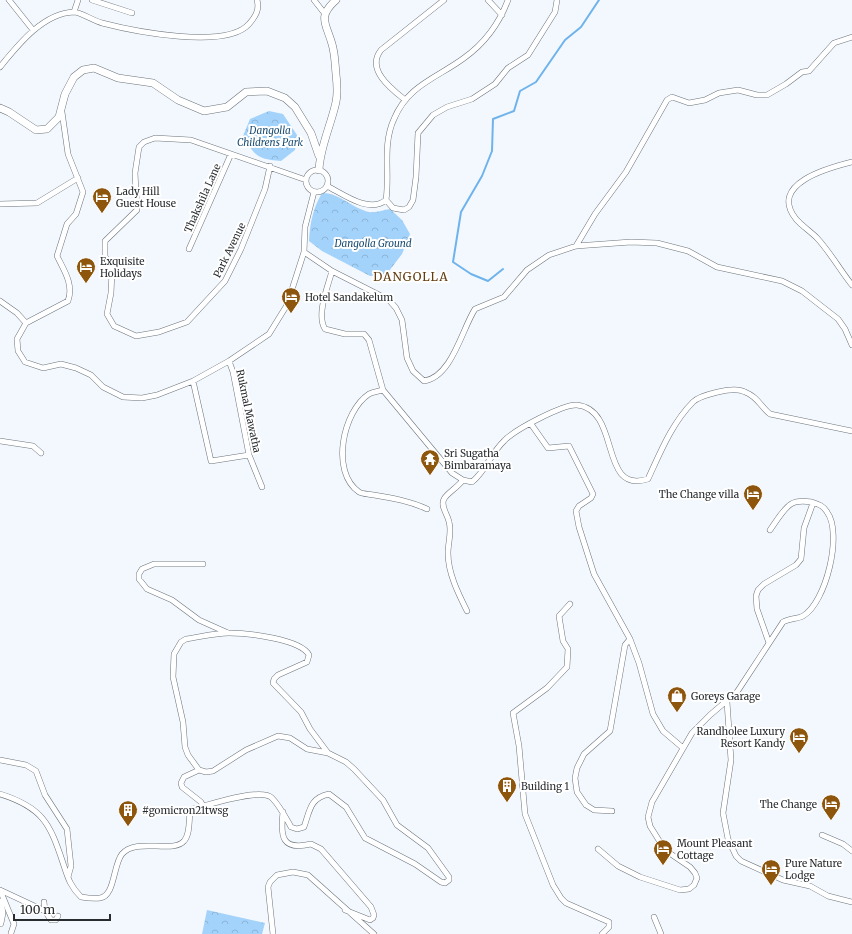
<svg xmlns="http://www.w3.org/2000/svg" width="852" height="934" font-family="Merriweather,serif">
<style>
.park{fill:url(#park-crowns)}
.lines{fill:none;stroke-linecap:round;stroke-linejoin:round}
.stream{stroke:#6fb3ec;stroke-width:2}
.street-casing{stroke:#6b747b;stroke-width:6}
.secondary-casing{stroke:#6b747b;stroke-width:8}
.street{stroke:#fff;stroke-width:5}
.secondary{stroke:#fff;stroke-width:7}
.labels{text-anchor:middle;stroke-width:4;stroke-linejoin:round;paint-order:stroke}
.park-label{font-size:10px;font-style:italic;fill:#1a4c72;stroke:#fff}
.poi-label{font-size:10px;fill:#282c2f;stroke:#fff;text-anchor:start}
.street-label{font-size:10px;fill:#282c2f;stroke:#fff}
.quarter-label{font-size:12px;letter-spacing:1px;fill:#643d0f;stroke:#fff}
</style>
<defs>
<pattern id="park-crowns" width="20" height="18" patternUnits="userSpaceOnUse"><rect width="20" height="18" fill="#a3d2fb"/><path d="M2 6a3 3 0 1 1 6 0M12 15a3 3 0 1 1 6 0" fill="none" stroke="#8cb4d7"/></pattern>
</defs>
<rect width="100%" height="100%" fill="#f3f8fe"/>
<path class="park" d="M 269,111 L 283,114 L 297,135 L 295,150 L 281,161 C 257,159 255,156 243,136 L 250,119 Z
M 322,193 C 338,192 352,208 369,212 C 377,213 382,210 390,209 L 402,220 L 410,234 L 402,254 L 386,275 L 370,276 L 322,251 L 309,241 C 310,223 313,208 322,193 Z
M 207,910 L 265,923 L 262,934 L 202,934 Z"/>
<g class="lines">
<path class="stream" d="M 503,269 L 488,281 L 471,274 L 453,262 L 461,212 L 482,176 L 492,151 L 493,119 L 514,111 L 520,91 L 536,82 L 565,40 L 581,27 L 599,0"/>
<g class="street-casing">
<path id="street" d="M 9,0 L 33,30
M 92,0 L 132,13
M 314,0 L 325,14
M 488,0 L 502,15
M 74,12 L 78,0
M 0,67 C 18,45 43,13 74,12 C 80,12 94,21 102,23 C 133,31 226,50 249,24 C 255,17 260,10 257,0
M 404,99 C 390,88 366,69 381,50 L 444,0
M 852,162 C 828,168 768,184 796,219 C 802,226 810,231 817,238 C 830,252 840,270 852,285
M 270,166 L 265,189 L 241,249 L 225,281 L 187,322 L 159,332 L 136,336 L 114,326 L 107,314 L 111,293 L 112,271 L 105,256 L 105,241 L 137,210 L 135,173 L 139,147 L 144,142 L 155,138 L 191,140 L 306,180
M306 181a11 11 0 1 1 22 0a11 11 0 1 1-22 0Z
M 327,186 C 343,194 369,214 386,200 C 390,173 382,145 394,119 C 408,85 437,78 464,58 C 485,43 499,24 508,0
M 386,200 L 393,208 L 404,210 L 409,207 L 413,200 L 416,177 L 418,133 L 433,115 L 447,107 L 472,99 L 495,84 L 508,68 L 528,55 L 555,12 L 557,0
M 0,204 L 37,203 L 78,178
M 576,246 L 595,214 L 626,172 L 667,100 L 672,97 L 689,103 L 705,100 L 719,93 L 738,90 L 757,95 L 767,95 L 786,84 L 802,72 L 809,71 L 834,43 L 852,37
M 189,249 L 231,154
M 304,252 L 332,271 L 389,300 L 396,308 L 402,320 L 407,358 L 413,371 L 424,381 C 452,377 462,329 475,309 L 504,297 L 527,270 L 549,255 L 576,246 L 631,242 L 657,243 L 688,251 L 717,267 L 782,281 L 802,291 L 838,319 L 845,329 L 852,345
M 332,271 C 328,286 316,315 325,329 L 345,334 L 364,334 L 369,340 L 383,390 L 452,473 L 463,480 L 472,482 C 486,471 491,453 504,441 C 514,430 563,404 577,405 C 622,410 598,495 648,479 C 660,453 672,423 693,402 C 699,396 710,394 718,392 C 726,390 738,388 745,392 C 758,397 760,406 770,414 L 852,431
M 0,301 L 17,313 L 26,323 L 17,339 L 18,351 L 25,362 L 43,368 L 61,364 L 76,368 L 91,375 L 103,387 L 123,397 L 142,398 L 157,395 L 193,381 L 229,361 L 269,334 L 287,305 L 304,252 L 305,227 L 314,192
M 26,323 L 68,301 C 74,285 64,270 57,256 L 67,224 L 76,214 L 83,192 L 68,154 L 62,112
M 229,361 L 233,372 L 249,455 L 262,487
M 193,381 L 211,461 L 249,455
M 383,390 C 379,391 373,392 369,394 C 343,411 330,472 359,492 C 362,494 369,494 374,495 C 392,498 410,501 427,509
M 531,424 L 548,448 L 569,446 L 593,494 L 591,498 L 579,506 L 576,511 L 579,527 L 594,574 L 630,639 L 639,663 L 653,714 L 663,731 L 683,748
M 0,441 L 33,446 L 41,453
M 463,480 C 458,487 446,494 444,499 C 440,506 448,515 449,522 C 452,531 448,543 448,553 C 448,573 458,593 467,611
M 203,564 L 154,564 L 142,569 L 139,574 L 139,579 L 147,589 L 172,600 L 199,620 L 228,633
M 570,604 L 559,616 L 563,641 L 568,649 L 567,667 L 547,688 L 513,713 L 519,746 L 525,814 L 553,885 L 561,898 L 566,903 L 609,922 L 609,927 L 602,934
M 769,643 L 757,609 L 756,596 L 758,590 L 764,584 L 796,565 L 801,559 L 804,528 L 813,503
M 727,702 L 731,760 L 723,813 L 728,839 L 736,856 L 741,861 L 783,880 L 810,886 L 828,896 L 852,902
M 0,760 L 26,765 L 36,771 L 45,795 L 67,829 L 71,866 L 68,877
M 199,770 L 184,777 L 181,783 L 182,787 L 201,802 L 203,806
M 0,794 C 42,807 50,823 63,863 C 68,878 70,886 81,897 C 87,898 94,899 100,898 C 115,896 113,865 122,854 C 136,837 173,854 184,841 C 190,835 189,820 190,811 L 193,809 C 208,805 261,787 272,798 C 280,806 286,818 291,827 L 297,829 L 304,827 C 310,810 310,798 329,794 L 346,807 L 365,838 L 415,864 L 441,882 L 445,883 L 449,880 L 449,877 L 428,848 L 397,825 L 383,800 L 354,769 L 346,762 L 328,753 L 307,749 L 290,738 L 278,736 L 246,750 L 213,771 L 206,772 L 199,770 L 188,755 L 185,747 L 183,722 L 173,677 L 174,654 L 181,642 L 186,639 C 200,637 215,633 229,633 C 247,633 301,639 309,655 L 307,662 L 278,675 L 274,679 L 273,683 L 301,712 L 310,729 L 328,753
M 612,811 L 594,810 L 586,805 L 577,792 L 575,778 L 577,768 L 584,754 L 610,731 L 625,645 L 630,639
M 283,812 C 280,837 282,851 311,844 L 321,849 L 371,907 L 374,915 L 373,918 L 370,920 L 345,910
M 822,835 L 843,844 L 852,851
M 598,849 L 618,866 L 640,877 L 680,890 L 689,889 L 694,885 L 697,878 L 695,873 L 690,867 L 665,850 L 650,826 L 648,817 L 652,802 L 692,733 L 710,715 L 737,692 L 783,622 C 790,618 798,619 803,616 C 826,603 843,533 827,512 C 824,506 818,504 812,502 C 806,501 797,500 791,504 C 783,509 776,522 770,530
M 0,890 L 45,911 L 44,902
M 0,890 L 14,924 L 11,933
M 45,911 L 51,920 L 56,920 L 58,916
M 654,917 L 661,934
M 273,934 L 268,887 L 270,882 L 277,875 L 293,872 L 308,875 L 374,934"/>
</g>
<g class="secondary-casing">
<path id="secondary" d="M 0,108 L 9,112 L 36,130 L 47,129 L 59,117 L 65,94 L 74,77 L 83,70 L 94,68 L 118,78 L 153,83 L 178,100 L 204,111 L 227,107 L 246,92 L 267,91 L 285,98 L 295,107 L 311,133 L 319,156
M 319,170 C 320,147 331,125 336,102 C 338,93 337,83 336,74 C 335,64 335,54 332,44 C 326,23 317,17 336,0
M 0,902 L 2,913 L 0,923"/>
</g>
<use href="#street" class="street"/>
<use href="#secondary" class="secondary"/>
</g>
<defs>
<g id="hotel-pin" transform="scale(1)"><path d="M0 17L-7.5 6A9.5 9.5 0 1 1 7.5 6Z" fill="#8d560c" stroke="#fff"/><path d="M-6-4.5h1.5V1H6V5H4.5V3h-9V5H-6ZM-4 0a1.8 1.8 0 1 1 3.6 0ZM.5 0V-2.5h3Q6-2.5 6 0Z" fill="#fff"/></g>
<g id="temple-pin" transform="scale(1)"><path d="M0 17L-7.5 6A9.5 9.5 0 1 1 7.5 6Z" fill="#8d560c" stroke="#fff"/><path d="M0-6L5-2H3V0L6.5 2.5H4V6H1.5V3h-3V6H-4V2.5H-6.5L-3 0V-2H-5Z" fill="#fff"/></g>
<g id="shop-pin" transform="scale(1)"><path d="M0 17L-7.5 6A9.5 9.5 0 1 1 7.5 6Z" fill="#8d560c" stroke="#fff"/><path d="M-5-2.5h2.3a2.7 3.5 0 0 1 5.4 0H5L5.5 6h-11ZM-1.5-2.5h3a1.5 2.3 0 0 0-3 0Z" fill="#fff"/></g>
<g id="building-pin" transform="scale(1)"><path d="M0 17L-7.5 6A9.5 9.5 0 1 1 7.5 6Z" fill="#8d560c" stroke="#fff"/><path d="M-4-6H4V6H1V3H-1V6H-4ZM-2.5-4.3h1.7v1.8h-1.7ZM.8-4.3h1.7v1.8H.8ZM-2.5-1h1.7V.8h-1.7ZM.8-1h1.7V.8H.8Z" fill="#fff"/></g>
</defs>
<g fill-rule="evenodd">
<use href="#hotel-pin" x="102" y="197"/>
<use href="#hotel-pin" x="86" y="267"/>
<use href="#hotel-pin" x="291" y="297"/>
<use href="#temple-pin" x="430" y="459"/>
<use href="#hotel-pin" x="753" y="494"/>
<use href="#shop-pin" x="677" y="696"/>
<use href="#hotel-pin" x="799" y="737"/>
<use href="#building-pin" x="507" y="786"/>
<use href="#hotel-pin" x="831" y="804"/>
<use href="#building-pin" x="128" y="810"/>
<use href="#hotel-pin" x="663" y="849"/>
<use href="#hotel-pin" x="771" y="869"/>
</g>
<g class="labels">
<g class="park-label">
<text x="270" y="134">Dangolla<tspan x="270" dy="12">Childrens Park</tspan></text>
<text x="373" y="247">Dangolla Ground</text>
</g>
<g class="poi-label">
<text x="116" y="195">Lady Hill<tspan x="116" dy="12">Guest House</tspan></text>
<text x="100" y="265">Exquisite<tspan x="100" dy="12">Holidays</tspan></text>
<text x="305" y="301">Hotel Sandakelum</text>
<text x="444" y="457">Sri Sugatha<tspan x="444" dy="12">Bimbaramaya</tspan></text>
<text x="739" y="498" text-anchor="end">The Change villa</text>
<text x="691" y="700">Goreys Garage</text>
<text x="785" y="735" text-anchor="end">Randholee Luxury<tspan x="785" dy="12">Resort Kandy</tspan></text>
<text x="521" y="790">Building 1</text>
<text x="817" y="808" text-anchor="end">The Change</text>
<text x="142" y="814">#gomicron21twsg</text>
<text x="677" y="847">Mount Pleasant<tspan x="677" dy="12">Cottage</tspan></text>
<text x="785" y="867">Pure Nature<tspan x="785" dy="12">Lodge</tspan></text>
</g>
<g class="street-label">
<text transform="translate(202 198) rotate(-66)" y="4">Thakshila Lane</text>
<text transform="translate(229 250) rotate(-64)" y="4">Park Avenue</text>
<text transform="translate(249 411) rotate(78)" y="4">Rukmal Mawatha</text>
</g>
<g class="quarter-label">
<text x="411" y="281">DANGOLLA</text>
</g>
</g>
<path d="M14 914v6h96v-6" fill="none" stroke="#282c2f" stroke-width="2"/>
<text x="20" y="914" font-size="12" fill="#282c2f" stroke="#ffffff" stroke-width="3" paint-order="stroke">100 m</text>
</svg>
